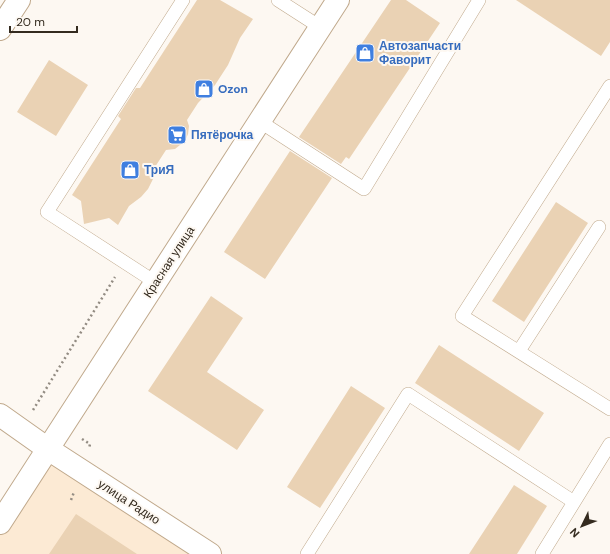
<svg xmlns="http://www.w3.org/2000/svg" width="610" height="554" font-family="'DM Sans',sans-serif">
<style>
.built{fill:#fcead4}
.building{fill:#ead2b4}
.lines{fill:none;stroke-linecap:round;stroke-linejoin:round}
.lane-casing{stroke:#c0a98c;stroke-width:14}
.street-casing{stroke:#c0a98c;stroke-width:24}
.secondary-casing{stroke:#c0a98c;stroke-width:24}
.path{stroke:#938c83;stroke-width:2.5;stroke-dasharray:2 3;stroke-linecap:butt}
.lane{stroke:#fff;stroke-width:13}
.street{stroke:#fff;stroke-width:22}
.secondary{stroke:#fff;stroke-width:22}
.labels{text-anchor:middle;stroke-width:4;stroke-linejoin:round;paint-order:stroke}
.shop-label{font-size:12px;font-weight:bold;fill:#366cbe;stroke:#fdf8f2;text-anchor:start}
.street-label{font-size:12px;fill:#342b1f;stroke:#fdf8f2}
</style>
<rect width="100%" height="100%" fill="#fdf8f2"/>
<path class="built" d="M 48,449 L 210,554 L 0,554 L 0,523 Z"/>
<path class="building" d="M 197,0 L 220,0 L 253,19 L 240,38 L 228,65 L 215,85 L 198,103 L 187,120 L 189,126 L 188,134 L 185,141 L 175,149 L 166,150 L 155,167 L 153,179 L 148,189 L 141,197 L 129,206 L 118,225 L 109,218 L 84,224 L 81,201 L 72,195 L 121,119 L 118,116 L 136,88 L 140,88 Z
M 391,0 L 406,0 L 440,23 L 349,159 L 346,157 L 341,164 L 299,137 Z
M 516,0 L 610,0 L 610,42 L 601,56 Z
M 49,60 L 88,85 L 56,136 L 17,112 Z
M 290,151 L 332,178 L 265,279 L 224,252 Z
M 556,202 L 588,223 L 524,322 L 492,301 Z
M 211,296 L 243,318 L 207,372 L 264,410 L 237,450 L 148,391 Z
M 439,345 L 544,413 L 519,451 L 415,383 Z
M 351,386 L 385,408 L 320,508 L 287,487 Z
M 514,485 L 547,506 L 517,554 L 469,554 Z
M 76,514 L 137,554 L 49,554 Z"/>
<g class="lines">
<g class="lane-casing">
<path id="lane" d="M 278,0 L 320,27
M 610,86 L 462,316 L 610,409
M 259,121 L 364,189 L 479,0
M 155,282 L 47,212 L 183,0
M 519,351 L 599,227
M 307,554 L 408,394 L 574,502
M 542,554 L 610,444"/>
</g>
<g class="street-casing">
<path id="street" d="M 0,29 L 19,0
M 0,415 L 48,449"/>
</g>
<g class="secondary-casing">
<path id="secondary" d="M 48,449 L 210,554
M 0,523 L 338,0"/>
</g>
<path class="path" d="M 33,410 L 115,277
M 82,439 L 90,444 L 89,449
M 71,500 L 74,492"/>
<use href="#lane" class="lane"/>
<use href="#street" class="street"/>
<use href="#secondary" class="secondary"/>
</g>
<defs>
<g id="shop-square" transform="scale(1)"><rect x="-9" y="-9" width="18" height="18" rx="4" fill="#3f7fe0" stroke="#fdf8f2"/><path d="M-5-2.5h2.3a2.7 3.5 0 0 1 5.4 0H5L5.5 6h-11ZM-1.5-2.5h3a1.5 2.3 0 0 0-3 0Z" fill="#fff"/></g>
<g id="supermarket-square" transform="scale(1)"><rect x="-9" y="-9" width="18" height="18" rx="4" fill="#3f7fe0" stroke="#fdf8f2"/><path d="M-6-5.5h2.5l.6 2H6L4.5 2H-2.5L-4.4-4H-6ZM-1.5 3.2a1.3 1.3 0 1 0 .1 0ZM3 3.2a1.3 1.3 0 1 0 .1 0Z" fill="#fff"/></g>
</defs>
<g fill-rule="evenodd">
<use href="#shop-square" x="365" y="53"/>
<use href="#shop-square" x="204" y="89"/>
<use href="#supermarket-square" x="177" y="135"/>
<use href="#shop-square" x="130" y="170"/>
</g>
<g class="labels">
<g class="shop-label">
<text x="379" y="50">Автозапчасти<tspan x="379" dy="14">Фаворит</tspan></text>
<text x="218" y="93">Ozon</text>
<text x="191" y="139">Пятёрочка</text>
<text x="144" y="174">ТриЯ</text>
</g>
<g class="street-label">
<text transform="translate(169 262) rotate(-57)" y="4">Красная улица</text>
<text transform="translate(129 502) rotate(33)" y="4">улица Радио</text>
</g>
</g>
<g transform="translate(582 526) rotate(227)" stroke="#fdf8f2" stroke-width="3" paint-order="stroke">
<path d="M0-3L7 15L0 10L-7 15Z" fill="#342b1f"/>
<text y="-6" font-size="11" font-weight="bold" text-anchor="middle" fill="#342b1f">N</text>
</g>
<path d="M10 26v6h67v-6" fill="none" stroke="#342b1f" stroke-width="2"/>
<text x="16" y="26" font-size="12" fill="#342b1f" stroke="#fdf8f2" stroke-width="3" paint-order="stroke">20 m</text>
</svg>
